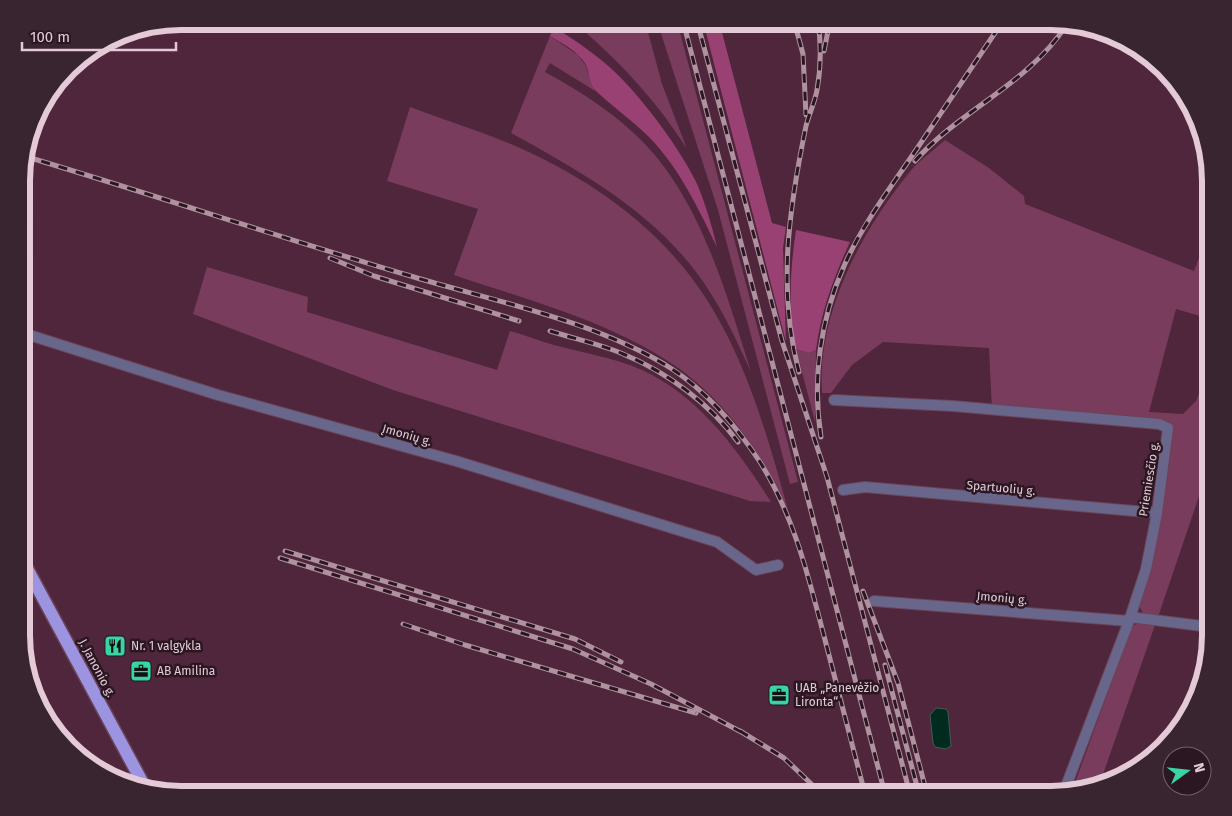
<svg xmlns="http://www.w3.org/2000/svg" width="1232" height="816" font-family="'Fira Sans',sans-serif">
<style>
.green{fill:#793c5d}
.forest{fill:#9a4173}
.water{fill:#002b1e;stroke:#445b55}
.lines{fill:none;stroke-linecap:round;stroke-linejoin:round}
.minor-casing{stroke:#6a4458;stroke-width:12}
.major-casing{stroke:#6a4458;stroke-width:15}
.minor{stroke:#69668c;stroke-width:10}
.major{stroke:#9c93e1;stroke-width:12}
.rail-casing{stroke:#b091a0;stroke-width:5}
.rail{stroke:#2a1721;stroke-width:3;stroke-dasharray:9;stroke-linecap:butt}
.labels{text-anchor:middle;stroke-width:5;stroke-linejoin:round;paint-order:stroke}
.street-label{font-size:12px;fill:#e4cad6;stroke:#2a1721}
.poi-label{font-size:12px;fill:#e4cad6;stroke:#2a1721;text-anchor:start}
.rim{fill:none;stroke:#e4cad6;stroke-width:6}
</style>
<rect width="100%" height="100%" fill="#4f263c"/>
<path class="green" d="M 587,21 L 633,21 L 634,24 L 645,21 L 662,84 L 687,149 C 658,103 624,66 584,31 Z
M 657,21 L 677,21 L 798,482 L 790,484 L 718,210 Z
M 550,36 L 578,55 L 586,66 L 595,91 L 550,63 L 545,72 C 581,92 615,113 644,143 C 701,202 727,295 751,372 C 739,346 728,321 713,297 C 666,219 589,176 511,133 Z
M 410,107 C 442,119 474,129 506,142 C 576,171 645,216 691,277 C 742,344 766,430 788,510 C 763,455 725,400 674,365 C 609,321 527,300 454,275 L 478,209 L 387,181 Z
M 945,140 L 989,168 L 1024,196 L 1025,204 L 1194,271 L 1200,255 L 1210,258 L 1210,319 L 1176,309 L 1149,412 L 1183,414 L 1196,401 L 1210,364 L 1210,464 L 1158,617 L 1143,613 L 1139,606 L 1169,426 L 992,410 L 989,348 L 883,342 L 852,365 L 831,393 L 822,393 C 817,314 860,234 908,174 C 918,161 933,151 945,140 Z
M 207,267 L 308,297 L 307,312 L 497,370 L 510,331 C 525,335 539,341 554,345 C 583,353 613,357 642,370 C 699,396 738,450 771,502 L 750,501 L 393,390 L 193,314 Z
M 796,349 L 809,353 L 816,350 L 815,422 Z
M 1139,623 L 1155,625 L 1100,783 L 1072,791 L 1132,626 Z"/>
<path class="forest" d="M 703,21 L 719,21 L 772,223 L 786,227 L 783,248 L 786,342 Z
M 554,27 C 576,41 599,56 618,75 C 645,102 682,151 698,186 C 706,206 712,226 717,247 C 698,208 680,169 649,137 C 633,121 614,108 597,92 C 589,85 590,73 586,65 C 578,51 563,44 550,36 Z
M 796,230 L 850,242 C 834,277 821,311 816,350 L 809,353 L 796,349 C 788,309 790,270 796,230 Z"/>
<path class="water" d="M 936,708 L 946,709 L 948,712 L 951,746 L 946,749 L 935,747 L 933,743 L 930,715 Z"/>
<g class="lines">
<g class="minor-casing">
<path id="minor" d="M 23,333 L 218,395 L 456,461 L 717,542 L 756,570 L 778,565
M 834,400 L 953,406 L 1159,424 L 1168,428 L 1157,513 L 1146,569 L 1129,621 L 1063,794
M 843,490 L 865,487 L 1157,513
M 874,601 L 1129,621
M 1130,617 L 1210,627"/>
</g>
<g class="major-casing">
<path id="major" d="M 23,561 L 146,789"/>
</g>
<use href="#minor" class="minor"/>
<use href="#major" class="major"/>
<g class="rail-casing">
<path id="rail" d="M 683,21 L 885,794
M 697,21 L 782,341 L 827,477 L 910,794
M 794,21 L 803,54 L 806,115
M 824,51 L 830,21
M 24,156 C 155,195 284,239 414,277 C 498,302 598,322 672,369 C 707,392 737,427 760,462 C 794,516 808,575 824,636 C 838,689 851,742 865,794
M 915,161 C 961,109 1029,84 1067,24
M 330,258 L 374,276 L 519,321
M 550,331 C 575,339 600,344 623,354 C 667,372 710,404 738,442
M 799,372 C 777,290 789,208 806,126 C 809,114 815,102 817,90 C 821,68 821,43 818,21
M 821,437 C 812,380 820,320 844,266 C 862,225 891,187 916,150 C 945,107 974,64 1003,21
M 285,551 L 575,639 L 621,662
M 280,558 L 573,649 L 651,684 L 745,734
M 863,591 L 898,683 L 927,794
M 403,624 L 465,645 L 696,713
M 885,665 L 919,794
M 740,731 L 784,758 L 823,795"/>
</g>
<use href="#rail" class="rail"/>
</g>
<defs>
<g id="restaurant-square" transform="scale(1.125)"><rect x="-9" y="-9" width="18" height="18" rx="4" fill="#38d4a6" stroke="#2a1721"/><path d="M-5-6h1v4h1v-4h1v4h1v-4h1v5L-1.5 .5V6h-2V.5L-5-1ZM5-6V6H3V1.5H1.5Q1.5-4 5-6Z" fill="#111"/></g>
<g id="office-square" transform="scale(1.125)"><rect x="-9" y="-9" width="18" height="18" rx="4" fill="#38d4a6" stroke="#2a1721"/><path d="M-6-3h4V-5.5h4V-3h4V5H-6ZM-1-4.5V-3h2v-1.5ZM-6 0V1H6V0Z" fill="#111"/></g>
</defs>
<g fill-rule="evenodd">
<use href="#restaurant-square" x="115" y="646"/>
<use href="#office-square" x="141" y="671"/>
<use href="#office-square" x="779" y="695"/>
</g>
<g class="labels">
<g class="street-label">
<text transform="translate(407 435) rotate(16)" y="4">Įmonių g.</text>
<text transform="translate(1149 479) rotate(-81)" y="4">Priemiesčio g.</text>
<text transform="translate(1001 488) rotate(5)" y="4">Spartuolių g.</text>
<text transform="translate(1002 598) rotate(5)" y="4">Įmonių g.</text>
<text transform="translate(97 668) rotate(62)" y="4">J. Janonio g.</text>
</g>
<g class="poi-label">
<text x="131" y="650">Nr. 1 valgykla</text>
<text x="157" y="675">AB Amilina</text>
<text x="795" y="692">UAB „Panevėžio<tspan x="795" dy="14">Lironta“</tspan></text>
</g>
</g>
<path d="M0 0H1232V816H0ZM181 30H1051A151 151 0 0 1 1202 181V635A151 151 0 0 1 1051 786H181A151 151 0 0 1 30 635V181A151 151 0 0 1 181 30Z" fill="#39252f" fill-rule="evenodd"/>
<path class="rim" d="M181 30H1051A151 151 0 0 1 1202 181V635A151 151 0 0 1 1051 786H181A151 151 0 0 1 30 635V181A151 151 0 0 1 181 30Z"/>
<g transform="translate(1187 771) rotate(75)"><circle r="24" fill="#2a1721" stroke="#745f69"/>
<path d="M0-4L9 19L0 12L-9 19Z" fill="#38d4a6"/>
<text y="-8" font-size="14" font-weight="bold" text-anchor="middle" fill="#e4cad6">N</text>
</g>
<path d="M22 42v8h154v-8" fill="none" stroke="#e4cad6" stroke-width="2.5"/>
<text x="30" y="42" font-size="15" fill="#e4cad6" stroke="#2a1721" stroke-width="4" paint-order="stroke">100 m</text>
</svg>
